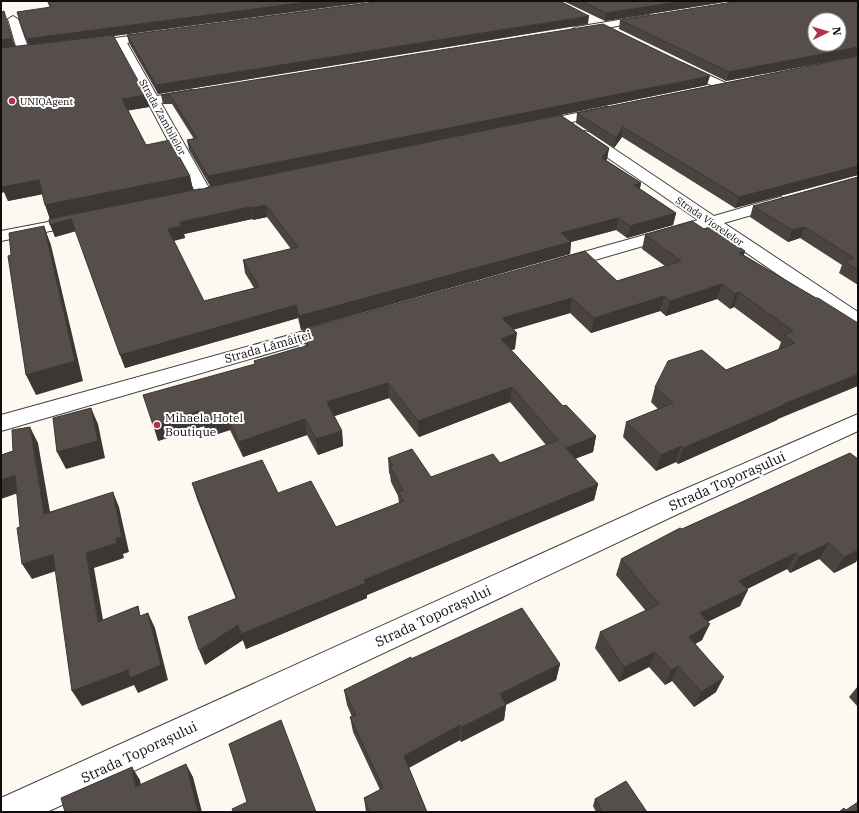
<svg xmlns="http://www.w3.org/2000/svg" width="859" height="813" font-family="'IBM Plex Serif',serif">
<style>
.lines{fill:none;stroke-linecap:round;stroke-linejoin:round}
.minor-casing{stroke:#414141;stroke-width:2}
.minor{fill:#fff;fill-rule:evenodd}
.wall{fill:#4a4340;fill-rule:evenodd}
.shaded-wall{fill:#3c3734}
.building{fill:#564e4b;stroke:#3c3734;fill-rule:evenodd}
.poi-dot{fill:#b13349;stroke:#fff;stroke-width:1.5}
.labels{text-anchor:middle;stroke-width:4;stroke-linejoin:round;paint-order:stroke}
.far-poi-label{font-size:10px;fill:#0e0e0e;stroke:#fff;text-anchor:start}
.far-street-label{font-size:10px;fill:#0e0e0e;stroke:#fff}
.street-label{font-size:12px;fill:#0e0e0e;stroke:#fff}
.poi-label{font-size:12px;fill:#0e0e0e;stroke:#fff;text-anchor:start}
.near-street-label{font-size:14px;fill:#0e0e0e;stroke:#fff}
</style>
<rect width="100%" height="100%" fill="#fef9f0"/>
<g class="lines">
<g class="minor-casing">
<path id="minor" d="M 649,15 L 654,18 L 653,20 L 576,33 L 571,30 L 576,27 Z
M 13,16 L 18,19 L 30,53 L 28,55 L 20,55 L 18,53 L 8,19 Z
M 158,32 L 162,33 L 163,35 L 162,37 L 127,43 L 157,96 L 191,90 L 195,91 L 197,94 L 195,97 L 191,98 L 161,103 L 213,195 L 210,198 L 205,200 L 200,198 L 197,195 L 117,44 L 87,48 L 82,45 L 87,42 Z
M 682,63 L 728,84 L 730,87 L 728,90 L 720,90 L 678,68 L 676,66 L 678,64 Z
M 606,107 L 611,108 L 612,111 L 611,114 L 538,129 L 533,128 L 531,125 L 533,122 L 538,121 Z
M 584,131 L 589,132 L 714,216 L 780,197 L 786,199 L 788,202 L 786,205 L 724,223 L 858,312 L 858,327 L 851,325 L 709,227 L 567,268 L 561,269 L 555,268 L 552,264 L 555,260 L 698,220 L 579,138 L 577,135 L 579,132 Z
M 79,216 L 85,218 L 87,221 L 85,224 L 1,241 L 1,231 Z
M 333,323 L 340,325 L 343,329 L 340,333 L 1,431 L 1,415 Z
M 858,414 L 858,431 L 680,513 L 47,812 L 1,812 L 1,798 L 662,499 Z"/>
</g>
<use href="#minor" class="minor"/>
</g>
<path class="wall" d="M 47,1 L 375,1 L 114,36 L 149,107 L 128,110 L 146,145 L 190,176 L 193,190 L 203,189 L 210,186 L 189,150 L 187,140 L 194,139 L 172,104 L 163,104 L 161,95 L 707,85 L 561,115 L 609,148 L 607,159 L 606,160 L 641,183 L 640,189 L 676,213 L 673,225 L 627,238 L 616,230 L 571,242 L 570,254 L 301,330 L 298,318 L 125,368 L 76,231 L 55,237 L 50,219 L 42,194 L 8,201 L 4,192 L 1,193 L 1,12 L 15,47 L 28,45 L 50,8 ZM 267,217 L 291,249 L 243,260 L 245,273 L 254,288 L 204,301 L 174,241 L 185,238 L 184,234 L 252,219 L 253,220 Z
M 563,1 L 731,1 L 605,21 Z
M 858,1 L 858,56 L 726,81 L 619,29 L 620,20 Z
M 588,24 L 158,94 L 129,43 L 127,35 Z
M 858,56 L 858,175 L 735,208 L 622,137 L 614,148 L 576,123 L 577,113 Z
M 858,177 L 858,285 L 839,273 L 842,265 L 800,238 L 788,242 L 750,217 L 753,206 Z
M 704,229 L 745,251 L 744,255 L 816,298 L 777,420 L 678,464 L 676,462 L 656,471 L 623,437 L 626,422 L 658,409 L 651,402 L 655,387 L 726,370 L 778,350 L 781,342 L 734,307 L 730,309 L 717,299 L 666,316 L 660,311 L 591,333 L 570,313 L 513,330 L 515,349 L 511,350 L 563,406 L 596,436 L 593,452 L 575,459 L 598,484 L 594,500 L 367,595 L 367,598 L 246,649 L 243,640 L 205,665 L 236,599 L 197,499 L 192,483 L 278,493 L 336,527 L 399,503 L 398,496 L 391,482 L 390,475 L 389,473 L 388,458 L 431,477 L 500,463 L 546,445 L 510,402 L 419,437 L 389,398 L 334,416 L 342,431 L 343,446 L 318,455 L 307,435 L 243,457 L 230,430 L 208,437 L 204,426 L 158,441 L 255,364 L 254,361 L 306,346 L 303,330 L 617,281 L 665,266 L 642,249 L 645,235 Z
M 850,453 L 856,562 L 834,573 L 819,559 L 790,573 L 787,569 L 747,589 L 740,606 L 707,622 L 702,640 L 695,644 L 716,692 L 694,707 L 672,681 L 665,685 L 649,667 L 619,682 L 595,648 L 600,632 L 646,611 L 616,575 L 621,559 L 682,529 Z
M 411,659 L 560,664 L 556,680 L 506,705 L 504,720 L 461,742 L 460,740 L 409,768 L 427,812 L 366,812 L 364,798 L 380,790 L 353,732 L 350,717 L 352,717 L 347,705 L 344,690 Z
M 858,686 L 858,707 L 849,697 Z
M 595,799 L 647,812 L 596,812 L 593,806 Z"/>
<path class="shaded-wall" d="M 315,1 L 375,1 L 29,47 L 26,39 Z
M 684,1 L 731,1 L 605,21 L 606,13 Z
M 589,16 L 588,24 L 158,94 L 156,85 Z
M 7,22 L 16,49 L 1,52 L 1,40 Z
M 858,47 L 858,56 L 726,81 L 729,72 Z
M 710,76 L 707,85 L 210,186 L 208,176 Z
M 146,95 L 149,107 L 126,111 L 122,99 Z
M 623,127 L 622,137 L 614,148 L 616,138 Z
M 609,148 L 607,159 L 600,169 L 602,158 Z
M 858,166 L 858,175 L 735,208 L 739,197 Z
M 190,176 L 193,190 L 50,219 L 45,205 Z
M 1,178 L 39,180 L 44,194 L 8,201 L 4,192 L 1,193 Z
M 641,183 L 638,195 L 634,185 Z
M 266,205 L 267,217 L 253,220 L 251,208 Z
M 250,207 L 252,219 L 184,234 L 185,238 L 171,241 L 168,229 L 180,222 Z
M 676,213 L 673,225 L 627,238 L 630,226 Z
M 618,218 L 616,230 L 571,242 L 570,254 L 301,330 L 299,316 L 561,233 Z
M 71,219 L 76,231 L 55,237 L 50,225 Z
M 44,226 L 51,245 L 83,381 L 36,395 L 26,375 Z
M 805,227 L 800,238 L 788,242 L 792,230 Z
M 745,251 L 740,265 L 739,253 Z
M 722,284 L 717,299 L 666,316 L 670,301 Z
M 739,292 L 734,307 L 730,309 L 735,294 Z
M 664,296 L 660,311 L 591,333 L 594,318 Z
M 572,298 L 570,313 L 501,333 L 502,318 Z
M 296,305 L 298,318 L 125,368 L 120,355 Z
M 517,333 L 515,349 L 500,354 L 501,339 Z
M 858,374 L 858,386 L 778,419 L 777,420 L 678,464 L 683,448 L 783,404 Z
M 388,383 L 389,398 L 329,418 L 327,402 Z
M 512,387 L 510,402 L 419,437 L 418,421 Z
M 91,408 L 98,424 L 105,458 L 66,469 L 57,452 Z
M 199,411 L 204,426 L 158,441 L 153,425 Z
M 226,414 L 230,430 L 208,437 L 203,422 Z
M 305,419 L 307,435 L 243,457 L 239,442 Z
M 30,427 L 38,443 L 53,529 L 44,514 Z
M 342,431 L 343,446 L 318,455 L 316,439 Z
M 596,436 L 593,452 L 563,463 L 566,448 Z
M 681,446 L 676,462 L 656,471 L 661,455 Z
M 15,475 L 24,491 L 1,499 L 1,480 Z
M 598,484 L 594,500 L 367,595 L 367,598 L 246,649 L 241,634 L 364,580 Z
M 113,492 L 119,507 L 129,552 L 123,554 L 124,558 L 94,568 L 106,637 L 98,622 L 86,553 L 116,538 Z
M 829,543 L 819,559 L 790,573 L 799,557 Z
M 858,550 L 858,559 L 856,562 L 834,573 L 844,557 Z
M 796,553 L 787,569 L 731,597 L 739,581 Z
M 53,554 L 62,569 L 32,579 L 22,564 Z
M 748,590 L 740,606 L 693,629 L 700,613 Z
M 148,613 L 155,628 L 168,680 L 138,693 L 134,685 L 82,706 L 72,691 Z
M 710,624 L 702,640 L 682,652 L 689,637 Z
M 238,625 L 243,640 L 205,665 L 199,650 Z
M 655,652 L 649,667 L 619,682 L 624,667 Z
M 560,664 L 556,680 L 503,706 L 506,705 L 504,720 L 461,742 L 462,727 L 500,694 Z
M 678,666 L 672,681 L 665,685 L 671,670 Z
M 724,677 L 716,692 L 694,707 L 701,692 Z
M 460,725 L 460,740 L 404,770 L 404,756 Z
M 186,764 L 193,777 L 202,812 L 198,812 Z
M 132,767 L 140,780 L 144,800 L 135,787 Z"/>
<path class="building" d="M 48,1 L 315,1 L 26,39 L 17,12 L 51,7 Z
M 382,1 L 560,1 L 589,16 L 156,85 L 127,35 Z
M 581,1 L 684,1 L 606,13 Z
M 739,1 L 858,1 L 858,47 L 729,72 L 620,20 ZM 815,20 L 839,20 L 839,44 L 815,44 Z
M 4,11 L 12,38 L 1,40 L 1,12 Z
M 603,24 L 710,76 L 208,176 L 187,140 L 197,138 L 170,95 L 161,95 Z
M 113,35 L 146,95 L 122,99 L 146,145 L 170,140 L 190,176 L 45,205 L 39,180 L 2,187 L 1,178 L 1,48 Z
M 858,56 L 858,166 L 739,197 L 623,127 L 616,138 L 577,113 Z
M 560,115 L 609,148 L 602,158 L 641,183 L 634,185 L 676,213 L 630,226 L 618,218 L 561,233 L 571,242 L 299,316 L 296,305 L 120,355 L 71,219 L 50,225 L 49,219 L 199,189 L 203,189 L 209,187 ZM 266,205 L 298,247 L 243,260 L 259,287 L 204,301 L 168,229 L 182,226 L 180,222 L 250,207 L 251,208 Z
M 858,177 L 858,270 L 844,261 L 854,258 L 805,227 L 792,230 L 753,206 Z
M 692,221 L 704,229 L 710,227 L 745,251 L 739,253 L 816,298 L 818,298 L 858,323 L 858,374 L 783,404 L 784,405 L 683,448 L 681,446 L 661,455 L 626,422 L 673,403 L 655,387 L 668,361 L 702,350 L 726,370 L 795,343 L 784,335 L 793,331 L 739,292 L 735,294 L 722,284 L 670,301 L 664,296 L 594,318 L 572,298 L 502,318 L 517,333 L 501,339 L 563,406 L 566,405 L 596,436 L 566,448 L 598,484 L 364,580 L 366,583 L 241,634 L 238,625 L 199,650 L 188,617 L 237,598 L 192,483 L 262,460 L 278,493 L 311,481 L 336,527 L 404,501 L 398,492 L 403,490 L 390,466 L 393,465 L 388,458 L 412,449 L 431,477 L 493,454 L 500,463 L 558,440 L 512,387 L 418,421 L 388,383 L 327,402 L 342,431 L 316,439 L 305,419 L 239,442 L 226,414 L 203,422 L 199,411 L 153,425 L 143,395 L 255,364 L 254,361 L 308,345 L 303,330 L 585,251 L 617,281 L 681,261 L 645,235 Z
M 44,226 L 75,361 L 26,375 L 8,256 L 11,255 L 9,233 Z
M 91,408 L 98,441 L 57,452 L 53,418 Z
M 30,427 L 44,514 L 113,492 L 122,537 L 116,538 L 117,543 L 86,553 L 98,622 L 138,606 L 140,616 L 148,613 L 161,665 L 130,678 L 128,670 L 72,691 L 53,554 L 22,564 L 17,528 L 20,527 L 15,475 L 1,480 L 1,455 L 13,451 L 12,430 Z
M 850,453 L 858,459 L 858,550 L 844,557 L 829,543 L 799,557 L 796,553 L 739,581 L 748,590 L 700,613 L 710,624 L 689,637 L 724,677 L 701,692 L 678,666 L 671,670 L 655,652 L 624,667 L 600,632 L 659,604 L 621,559 L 680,528 L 682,529 Z
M 522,608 L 560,664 L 500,694 L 506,705 L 462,727 L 460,725 L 404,756 L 427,812 L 369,812 L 364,798 L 383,788 L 350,717 L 356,715 L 344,690 L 411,657 L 411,659 Z
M 281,720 L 316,812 L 233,812 L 232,809 L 247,802 L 229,744 Z
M 186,764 L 198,812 L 65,812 L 61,798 L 132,767 L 135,787 Z
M 626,781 L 647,812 L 603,812 L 595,799 Z
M 858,802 L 858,812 L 839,812 L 844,808 L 846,810 Z"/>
<g class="poi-dot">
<circle cx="12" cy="101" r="4"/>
<circle cx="157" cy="425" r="4"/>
</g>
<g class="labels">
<g class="far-poi-label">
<text x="20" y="105">UNIQAgent</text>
</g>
<g class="far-street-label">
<text transform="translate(163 117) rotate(61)" y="4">Strada Zambilelor</text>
<text transform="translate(710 221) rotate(34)" y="4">Strada Viorelelor</text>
</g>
<g class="street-label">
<text transform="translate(268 347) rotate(-16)" y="4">Strada Lămâiței</text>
</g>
<g class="poi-label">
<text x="165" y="422">Mihaela Hotel<tspan x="165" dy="14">Boutique</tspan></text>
</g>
<g class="near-street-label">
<text transform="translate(727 481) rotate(-24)" y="5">Strada Toporașului</text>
<text transform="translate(433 616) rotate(-25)" y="5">Strada Toporașului</text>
<text transform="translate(139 752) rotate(-25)" y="5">Strada Toporașului</text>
</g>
</g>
<rect width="859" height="813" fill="none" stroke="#0e0e0e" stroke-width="4"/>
<g transform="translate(827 32) rotate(85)"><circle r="19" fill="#ffffff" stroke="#9f9f9f"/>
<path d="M0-3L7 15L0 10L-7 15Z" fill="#b13349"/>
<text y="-6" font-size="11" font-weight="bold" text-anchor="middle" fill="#0e0e0e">N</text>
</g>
</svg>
